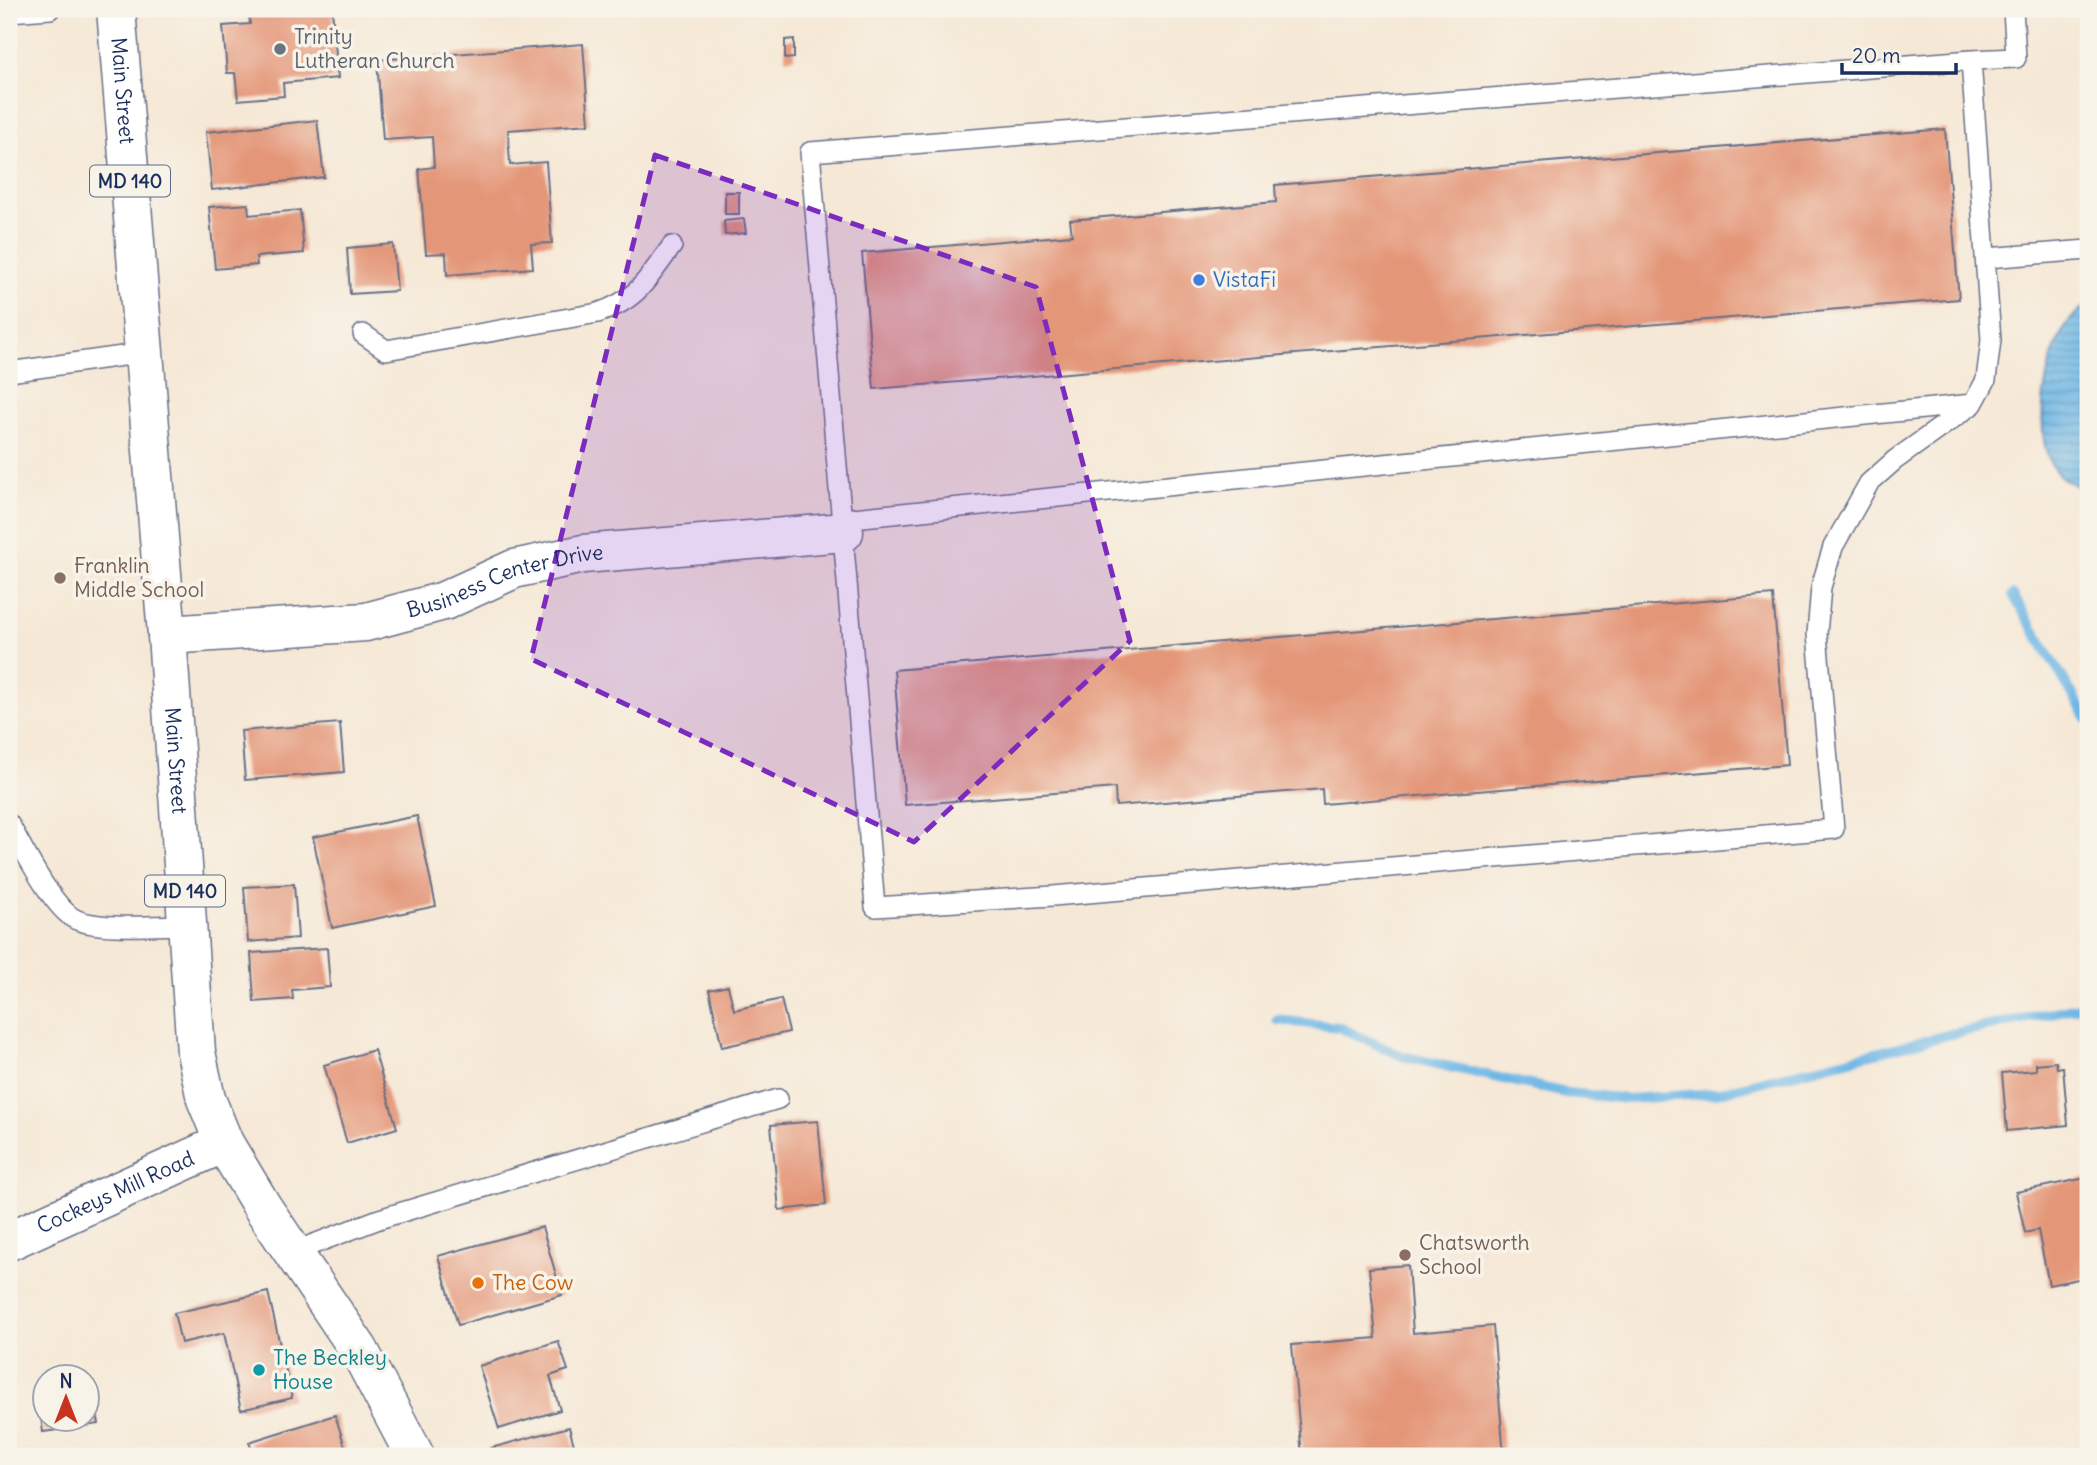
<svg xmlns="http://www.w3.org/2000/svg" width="2097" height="1465" font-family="Delius,sans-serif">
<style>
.water{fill:url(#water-rules);stroke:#4473a2;stroke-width:2}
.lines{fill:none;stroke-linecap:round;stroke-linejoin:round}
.stream{stroke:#6eb7e6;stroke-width:10}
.building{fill:#e49678}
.lane-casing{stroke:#687088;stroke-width:22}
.street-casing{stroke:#687088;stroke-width:41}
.secondary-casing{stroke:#687088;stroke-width:41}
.primary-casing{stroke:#687088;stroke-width:41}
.lane{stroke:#fff;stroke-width:19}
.street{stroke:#fff;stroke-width:38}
.secondary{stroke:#fff;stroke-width:38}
.primary{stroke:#fff;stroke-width:38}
.marked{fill:#7b2cbf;fill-opacity:0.2;stroke:#7b2cbf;stroke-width:5;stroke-dasharray:14 9;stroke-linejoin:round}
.worship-dot{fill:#6b7280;stroke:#f7f3e8;stroke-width:2.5}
.shop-dot{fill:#3f7fe0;stroke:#f7f3e8;stroke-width:2.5}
.education-dot{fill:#8d6e63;stroke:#f7f3e8;stroke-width:2.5}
.food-dot{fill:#e8710a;stroke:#f7f3e8;stroke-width:2.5}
.culture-dot{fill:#0f9aa8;stroke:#f7f3e8;stroke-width:2.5}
.labels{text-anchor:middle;stroke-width:7;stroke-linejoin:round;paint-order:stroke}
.shield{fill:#f7f3e8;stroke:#5d6a87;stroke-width:2}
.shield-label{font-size:19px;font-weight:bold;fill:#1b2f5e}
.worship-label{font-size:21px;fill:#5b616d;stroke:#f7f3e8;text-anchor:start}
.street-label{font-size:21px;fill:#1b2f5e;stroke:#f7f3e8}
.shop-label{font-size:21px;fill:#366cbe;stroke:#f7f3e8;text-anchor:start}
.education-label{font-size:21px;fill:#785e54;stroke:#f7f3e8;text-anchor:start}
.food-label{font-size:21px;fill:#c56008;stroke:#f7f3e8;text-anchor:start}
.culture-label{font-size:21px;fill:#0d838f;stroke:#f7f3e8;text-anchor:start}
</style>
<defs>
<pattern id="water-rules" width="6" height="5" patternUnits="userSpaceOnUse" patternTransform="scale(1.75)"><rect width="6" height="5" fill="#6eb7e6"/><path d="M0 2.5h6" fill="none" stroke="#5a95be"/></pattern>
</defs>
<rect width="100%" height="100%" fill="#f7f3e8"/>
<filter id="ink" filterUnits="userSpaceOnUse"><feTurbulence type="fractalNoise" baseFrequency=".0143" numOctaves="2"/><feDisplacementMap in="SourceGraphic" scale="14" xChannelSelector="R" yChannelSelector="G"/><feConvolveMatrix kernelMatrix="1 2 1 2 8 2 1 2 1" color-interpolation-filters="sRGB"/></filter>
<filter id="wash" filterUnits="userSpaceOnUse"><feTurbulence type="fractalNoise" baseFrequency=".00686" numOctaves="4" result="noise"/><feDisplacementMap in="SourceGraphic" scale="28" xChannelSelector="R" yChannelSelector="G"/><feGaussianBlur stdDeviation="1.57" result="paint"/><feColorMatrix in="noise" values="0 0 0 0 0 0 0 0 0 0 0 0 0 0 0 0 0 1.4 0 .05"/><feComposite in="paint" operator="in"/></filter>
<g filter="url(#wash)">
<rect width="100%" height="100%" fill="#f6e8d6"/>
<path class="water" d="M 2088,306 L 2088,491 C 2075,485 2062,481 2053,468 C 2030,432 2046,323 2088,306 Z"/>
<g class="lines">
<path class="stream" d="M 2013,595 L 2088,720
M 1277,1020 L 1339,1027 L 1402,1056 L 1566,1093 L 1629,1099 L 1716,1093 L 1951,1034 L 2088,1005"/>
</g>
<g id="blocks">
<path class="building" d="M 311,9 L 332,9 L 338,78 L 283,83 L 284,96 L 238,100 L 235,73 L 227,73 L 223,26 L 250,24 L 249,14 Z
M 1115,9 L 1146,9 L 1146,12 L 1116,14 Z
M 794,39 L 794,58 L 785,59 L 785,40 Z
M 583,44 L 589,124 L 508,130 L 510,165 L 546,162 L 552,243 L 531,244 L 533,268 L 447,275 L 446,253 L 426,254 L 419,169 L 434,167 L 432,137 L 383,140 L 377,60 Z
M 317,120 L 324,177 L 212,190 L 206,132 Z
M 1945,129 L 1959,299 L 874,389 L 862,253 L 1072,235 L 1070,220 L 1276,202 L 1275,185 Z
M 725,192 L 739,192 L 739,214 L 725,214 Z
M 248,204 L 249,215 L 300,210 L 304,253 L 256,257 L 257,265 L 215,269 L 209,207 Z
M 744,219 L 746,233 L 725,235 L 724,221 Z
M 393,244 L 397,291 L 350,294 L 347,248 Z
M 1773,595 L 1787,765 L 1323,804 L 1322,789 L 1116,806 L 1115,788 L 905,805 L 894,670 Z
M 340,723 L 344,772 L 245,780 L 241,731 Z
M 417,816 L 436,906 L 332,928 L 313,837 Z
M 294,884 L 298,938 L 248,942 L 244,887 Z
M 327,948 L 330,987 L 292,990 L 293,999 L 254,1002 L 251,953 Z
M 728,986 L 734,1010 L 781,999 L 789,1032 L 722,1047 L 709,990 Z
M 374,1050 L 397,1128 L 347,1143 L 324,1065 Z
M 2056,1062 L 2057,1068 L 2063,1067 L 2068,1125 L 2007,1131 L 2002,1073 L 2036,1070 L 2036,1064 Z
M 818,1121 L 826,1205 L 779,1210 L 771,1125 Z
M 2086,1178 L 2088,1277 L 2049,1285 L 2038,1230 L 2025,1233 L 2016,1192 Z
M 542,1227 L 562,1295 L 458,1325 L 438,1256 Z
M 1408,1265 L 1413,1333 L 1493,1326 L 1504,1456 L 1302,1456 L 1292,1345 L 1376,1338 L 1369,1268 Z
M 268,1292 L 292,1398 L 241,1410 L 224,1333 L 181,1343 L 174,1313 Z
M 558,1341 L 568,1370 L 550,1376 L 560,1410 L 499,1429 L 479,1366 Z
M 96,1409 L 99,1424 L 43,1432 L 41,1418 L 88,1420 L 88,1410 Z
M 335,1415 L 348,1456 L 254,1456 L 249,1442 Z
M 569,1427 L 577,1456 L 493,1456 L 491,1448 Z"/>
</g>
</g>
<g filter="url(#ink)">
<use href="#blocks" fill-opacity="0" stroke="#687088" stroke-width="2"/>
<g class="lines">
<g class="lane-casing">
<path id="lane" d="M 9,12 L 50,9
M 1971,60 L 1991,340 L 1986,380 L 1973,404 L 1895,460 L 1869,483 L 1833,547 L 1821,587 L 1817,634 L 1834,829 L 1053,896 L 875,907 L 810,152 L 1971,60 L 2016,58 L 2013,9
M 1986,258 L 2088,250
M 363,334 L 386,350 L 598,313 C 639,299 647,279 672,246
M 9,372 L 144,353
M 843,519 L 1973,404
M 9,824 C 24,849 49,902 73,918 C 95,931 161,925 187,925
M 293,1252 L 379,1219 L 778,1099"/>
</g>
<g class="street-casing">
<g id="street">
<path id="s1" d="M 167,635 L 366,622 L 444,601 L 514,569 L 583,554 L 844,532"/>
</g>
</g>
<g class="secondary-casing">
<g id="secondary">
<path id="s2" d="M 9,1241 L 224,1143"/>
</g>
</g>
<g class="primary-casing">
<g id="primary">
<path id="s3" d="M 116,9 L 167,635 L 196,1052 L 206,1099 L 224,1143 L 263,1208 L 359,1350 L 415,1456"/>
</g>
</g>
<use href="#lane" class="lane"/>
<use href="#street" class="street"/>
<use href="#secondary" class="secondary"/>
<use href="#primary" class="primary"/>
</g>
</g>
<path class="marked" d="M 655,155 L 1036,287 L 1130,641 L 914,842 L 531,659 Z"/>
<circle class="worship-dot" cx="280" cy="49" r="7"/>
<circle class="shop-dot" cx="1199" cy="280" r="7"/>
<g class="education-dot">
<circle cx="60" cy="578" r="7"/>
<circle cx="1405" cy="1255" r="7"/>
</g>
<circle class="food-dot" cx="478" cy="1283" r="7"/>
<circle class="culture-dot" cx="259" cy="1370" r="7"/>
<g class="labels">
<g class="shield">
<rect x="90" y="165.5" width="80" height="31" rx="5"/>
<rect x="145" y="875.5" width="80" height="31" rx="5"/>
</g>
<g class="shield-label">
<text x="130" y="188">MD 140</text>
<text x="185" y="898">MD 140</text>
</g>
<g class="worship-label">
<text x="294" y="44">Trinity<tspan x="294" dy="24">Lutheran Church</tspan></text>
</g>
<g class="street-label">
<text dy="7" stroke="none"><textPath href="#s3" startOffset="82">Main Street</textPath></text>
<text dy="7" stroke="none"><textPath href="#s1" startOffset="345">Business Center Drive</textPath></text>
<text dy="7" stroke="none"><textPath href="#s3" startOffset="754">Main Street</textPath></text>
<text dy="7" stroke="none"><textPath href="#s2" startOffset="117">Cockeys Mill Road</textPath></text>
</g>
<g class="shop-label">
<text x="1213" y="287">VistaFi</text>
</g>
<g class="education-label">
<text x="74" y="573">Franklin<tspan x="74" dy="24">Middle School</tspan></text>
<text x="1419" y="1250">Chatsworth<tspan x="1419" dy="24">School</tspan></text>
</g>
<g class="food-label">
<text x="492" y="1290">The Cow</text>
</g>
<g class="culture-label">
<text x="273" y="1365">The Beckley<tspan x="273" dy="24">House</tspan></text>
</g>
</g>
<rect width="2097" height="1465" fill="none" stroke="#f7f3e8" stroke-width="35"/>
<g transform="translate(66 1398)"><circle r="33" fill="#f7f3e8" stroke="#9fa5b1" stroke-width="2"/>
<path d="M0-5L12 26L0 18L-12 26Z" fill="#c8321e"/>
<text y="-10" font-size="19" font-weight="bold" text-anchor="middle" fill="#1b2f5e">N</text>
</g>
<path d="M1842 63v10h114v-10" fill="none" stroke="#1b2f5e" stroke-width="3.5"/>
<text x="1852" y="63" font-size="21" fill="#1b2f5e" stroke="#f7f3e8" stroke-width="5" paint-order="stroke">20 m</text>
</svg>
